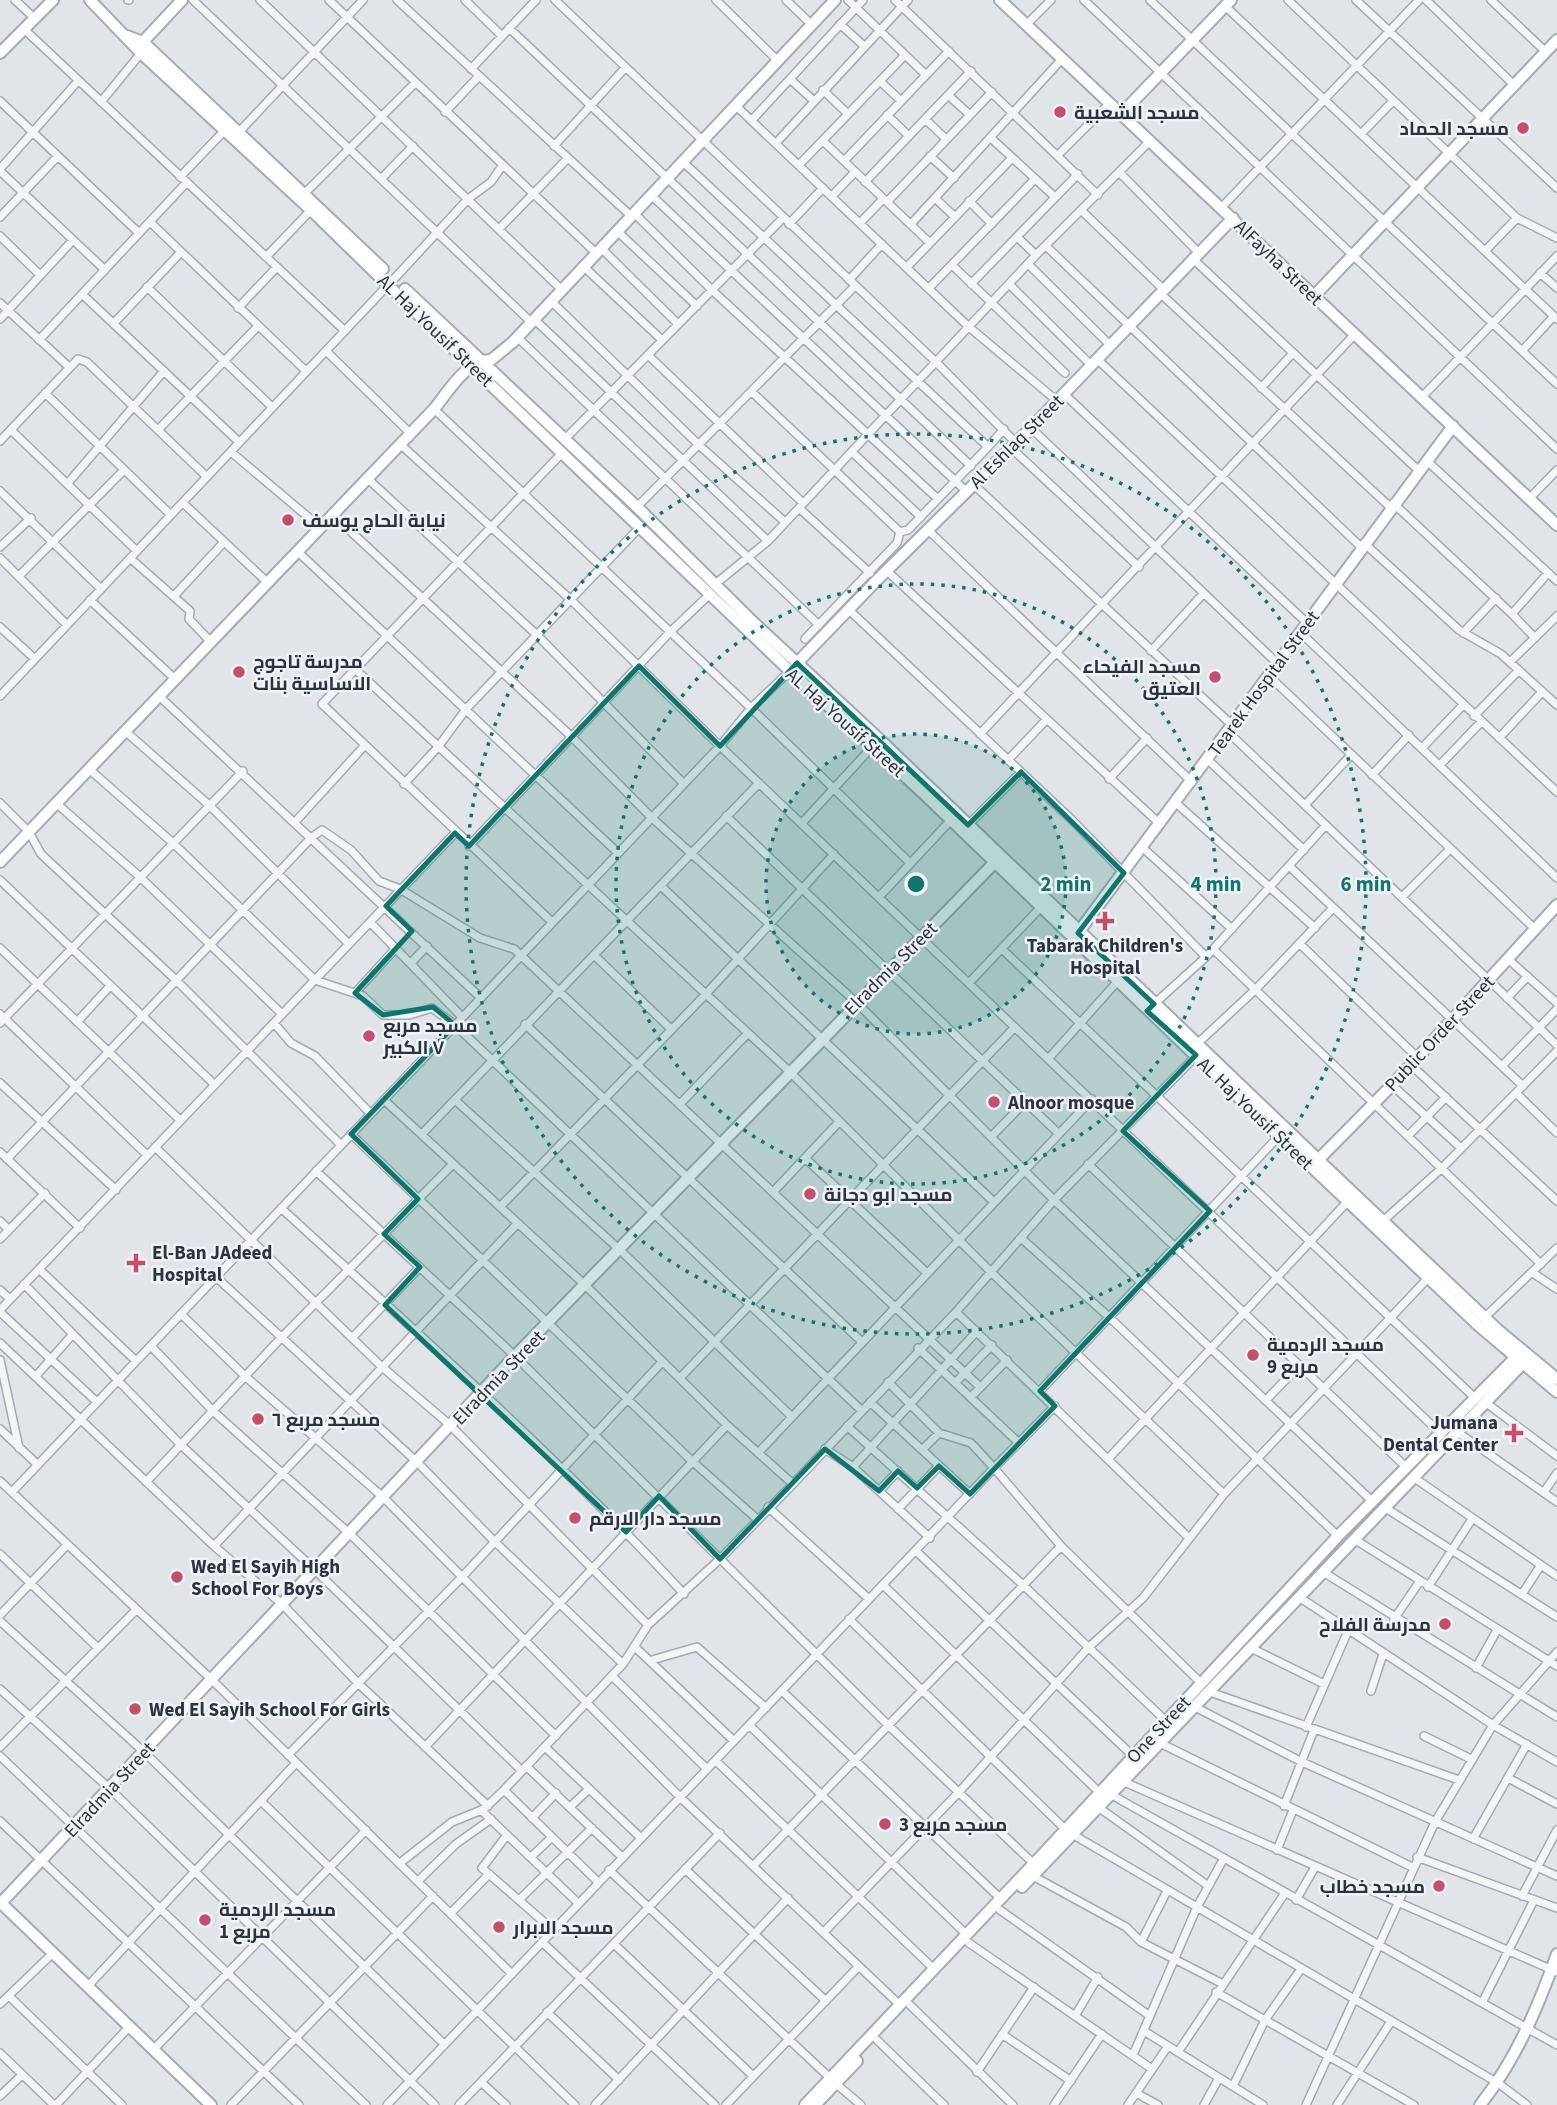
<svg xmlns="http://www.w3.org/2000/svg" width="1557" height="2105" font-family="'Source Sans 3',Cairo,sans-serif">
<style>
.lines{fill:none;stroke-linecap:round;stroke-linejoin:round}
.street-casing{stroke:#a6abb2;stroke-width:10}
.secondary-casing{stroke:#a6abb2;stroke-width:14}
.street{stroke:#f3f5f7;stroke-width:7}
.secondary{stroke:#fff;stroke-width:10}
.marked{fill:#0f766e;fill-opacity:0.2;stroke:#0f766e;stroke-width:5;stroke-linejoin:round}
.ring{fill:none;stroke:#0f766e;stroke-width:3.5;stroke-dasharray:3.5 7}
.poi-dot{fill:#c54e69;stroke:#f0f3f6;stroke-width:2.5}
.labels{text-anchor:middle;stroke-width:5;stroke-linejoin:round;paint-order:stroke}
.poi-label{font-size:19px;font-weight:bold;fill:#2a333f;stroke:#f0f3f6;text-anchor:start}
.street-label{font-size:19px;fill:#2a333f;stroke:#f0f3f6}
.centre{fill:#0f766e;stroke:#f0f3f6;stroke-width:3.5}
.ring-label{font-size:21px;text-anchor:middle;font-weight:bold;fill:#0f766e;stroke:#f0f3f6;stroke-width:5;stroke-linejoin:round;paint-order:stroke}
</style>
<rect width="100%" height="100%" fill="#e1e4e8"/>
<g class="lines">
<g class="street-casing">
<path id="street" d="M 15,0 L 30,14
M 128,0 L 129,0
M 193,0 L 531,322
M 260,0 L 562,290
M 329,0 L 596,253
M 397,0 L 631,216
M 465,0 L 502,36
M 555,0 L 936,362 L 1015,442
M 716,0 L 777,60
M 786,0 L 811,24
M 848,0 L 926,75
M 895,0 L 1098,195
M 1084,0 L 1557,449
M 1150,0 L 1557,384
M 1288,0 L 1517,218 L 1557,238
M 1356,0 L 1557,188
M 1426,0 L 1514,85
M 1491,0 L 1546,52
M 1225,6 L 1557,319
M 840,24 L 864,46
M 1026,25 L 1051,0
M 509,28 L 971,466
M 24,29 L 345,331
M 471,69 L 536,0
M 790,79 L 814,101
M 880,81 L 901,101
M 823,90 L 848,114
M 948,95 L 970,115
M 0,101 L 139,233
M 101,102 L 141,53
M 735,105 L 969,327 L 1056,400
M 445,112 L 479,76
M 887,115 L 909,136
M 925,119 L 946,139
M 752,120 L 863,0
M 239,132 L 363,0
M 1361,134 L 1393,101
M 991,138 L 1055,197
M 823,141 L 930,243
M 776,143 L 908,0
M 554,146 L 625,68
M 1058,155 L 1109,104
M 930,156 L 954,178
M 682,161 L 986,445 L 988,447 L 1004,429
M 844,161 L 949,51
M 799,165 L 905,55
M 0,169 L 78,81
M 0,171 L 105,270
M 1120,173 L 1198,252
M 180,177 L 225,130
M 381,179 L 413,146
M 865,182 L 971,71
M 305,193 L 415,83
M 651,195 L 966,491
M 832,196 L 855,172
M 935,198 L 955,217
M 969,201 L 992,224
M 887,202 L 992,92
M 1222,207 L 1419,0
M 1082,211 L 1163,289
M 634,213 L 714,292 L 938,499
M 0,217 L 58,156
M 150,222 L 306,371
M 860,223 L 883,199
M 789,224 L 823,188
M 911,224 L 1062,59
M 499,229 L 568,158
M 617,231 L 697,306
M 0,236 L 40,275
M 1017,237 L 1036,255
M 1047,247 L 1361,547
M 601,248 L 678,324
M 1485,251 L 1517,218
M 266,257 L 311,210
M 1192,258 L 1418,470
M 1028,264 L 1110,345
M 952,265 L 1065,373
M 583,266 L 661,339
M 907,267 L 1012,158
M 1540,273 L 1557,288
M 394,279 L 468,199 L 491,182 L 502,166
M 849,280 L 882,244
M 971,284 L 1078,174
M 1009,284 L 1091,365
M 147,287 L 272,407
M 929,288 L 1035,179
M 1160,293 L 1390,507
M 82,294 L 239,442
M 551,301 L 700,446 L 785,522
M 0,303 L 69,367
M 238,308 L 277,267
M 0,319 L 73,240
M 534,319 L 768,541
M 114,323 L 181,252
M 517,337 L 819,625
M 39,340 L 187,182
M 326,351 L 410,433
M 1522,351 L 1554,316
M 648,355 L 803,503
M 1097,359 L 1557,792
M 1261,388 L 1293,353
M 752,392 L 900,532
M 45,393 L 171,515
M 1063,393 L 1307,623
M 1422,397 L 1557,256
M 434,409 L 751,708 L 910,863
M 1031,428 L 1277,663
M 11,430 L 137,551
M 158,430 L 258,326
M 565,439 L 783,218
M 0,441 L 78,359 L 87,362 L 207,477
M 400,444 L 571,600 L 720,746 L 1439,1432
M 1010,447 L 1139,567
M 231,452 L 320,527
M 852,452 L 921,517
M 1426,460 L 1557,581
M 367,478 L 537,635 L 684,784
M 68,483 L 164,371
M 973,484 L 1233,726
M 0,491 L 101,589
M 1529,499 L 1557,470
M 183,503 L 267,582
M 1393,503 L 1512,614 L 1548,573
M 637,507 L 855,286
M 799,508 L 870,573
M 333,515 L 572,737 L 652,818 L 856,1002 L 1054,1200 L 1372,1501
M 927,529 L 1192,782
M 1364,543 L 1459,630 L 1501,654 L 1557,705
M 0,547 L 31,518
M 297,551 L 618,853
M 0,558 L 67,625
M 130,558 L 190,611 L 189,619 L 211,642
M 887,571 L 1160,824
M 19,576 L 124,470
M 714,585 L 768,541 L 1036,255 L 1151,140
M 174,596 L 224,542
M 90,600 L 175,679
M 848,609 L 1071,819 L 1206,957
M 1512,614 L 1535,638
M 0,627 L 35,659
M 1300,632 L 1557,878
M 1463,633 L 1496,598
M 805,639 L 897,543 L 900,532 L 908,530 L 988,447
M 1151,651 L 1203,594
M 1510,662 L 1557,616
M 356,670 L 789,1071 L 991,1272 L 1224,1494
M 1269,676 L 1535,929
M 0,696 L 389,284
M 159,696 L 481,998
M 1474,716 L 1519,670
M 125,731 L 209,805 L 348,943
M 1228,732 L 1557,1045
M 980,734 L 1355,334
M 1499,738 L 1542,692
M 1422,748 L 1463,705
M 1008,760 L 1046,720
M 1208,760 L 1304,850
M 1440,765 L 1481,722
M 89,769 L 173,843 L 315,980 L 363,996 L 383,1015 L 409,1015 L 432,1008 L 455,1025 L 862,1411
M 1372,775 L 1409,735
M 1109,779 L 1147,738
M 404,784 L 438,747 L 467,708 L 640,527
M 0,803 L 29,832 L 41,854 L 176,980 L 341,1145
M 56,803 L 139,876 L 282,1014
M 1176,803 L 1315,928
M 1305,805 L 1351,755
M 726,816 L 1058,1133
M 296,821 L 365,745
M 802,823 L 873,746
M 968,825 L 1021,772
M 469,846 L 670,632 L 710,594
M 1143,848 L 1232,929
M 1289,866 L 1523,1086
M 0,880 L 215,1085
M 661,886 L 994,1202
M 879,897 L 951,820
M 1402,897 L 1450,849
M 370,922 L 462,1017
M 552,922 L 322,704 L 563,452
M 1300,944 L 1418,1058
M 0,948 L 179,1119
M 1213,949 L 1541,1264
M 1003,950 L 1476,1399
M 594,955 L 671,1029
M 1508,959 L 1557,1003
M 411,963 L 427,946
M 969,983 L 1041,907
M 355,993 L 396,948
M 1507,998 L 1527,977
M 1153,1005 L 1206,957 L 1326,825
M 0,1014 L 147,1155
M 77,1022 L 110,986
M 0,1023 L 243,771
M 274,1023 L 291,1043 L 315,1056 L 371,1114
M 525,1024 L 861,1341
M 1197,1044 L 1256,989 L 1332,909
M 1049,1058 L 1117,982
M 1411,1065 L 1557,1201
M 1502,1066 L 1557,1009
M 0,1083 L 116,1190
M 1392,1085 L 1461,1148
M 1516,1093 L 1557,1133
M 384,1100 L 585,1285 L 727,1425 L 793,1484
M 455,1100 L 620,1250 L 791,1416
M 681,1103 L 747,1034
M 351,1134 L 692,1461 L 757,1519
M 422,1134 L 759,783
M 1408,1136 L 1446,1097
M 991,1137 L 1025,1102
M 155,1147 L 381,1366 L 450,1425 L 648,1625
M 0,1152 L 80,1228
M 805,1158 L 926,1272
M 7,1159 L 312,837 L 322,830 L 351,850 L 379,881 L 400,889 L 480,938 L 514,949 L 980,1387
M 1088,1164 L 1406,1467
M 316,1171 L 515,1356 L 888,1725 L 1034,1864
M 774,1191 L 838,1123
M 500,1207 L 705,995 L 834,854
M 281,1208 C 418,1334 558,1457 684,1594
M 1384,1220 L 1442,1168 L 1557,1051
M 0,1221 L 9,1230
M 1021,1238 L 1109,1317 L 1338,1536
M 0,1239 L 45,1193
M 39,1269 L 136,1361
M 1533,1273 L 1557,1289
M 216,1277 L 417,1462 L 494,1541 L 623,1664
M 24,1284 L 181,1445 L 315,1570 L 522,1771
M 0,1290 L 10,1299
M 0,1310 L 455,833
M 0,1312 L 97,1402
M 956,1312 L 1189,1538
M 181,1314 L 246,1377 L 384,1498 L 681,1798 L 900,2005
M 1485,1317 L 1557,1248
M 352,1338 L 420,1267
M 0,1343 L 214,1546 L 282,1604 L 358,1683 L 488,1806
M 151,1346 L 214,1412 L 350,1534 L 556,1736
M 918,1348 L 1018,1442
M 0,1360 L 19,1448
M 36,1376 L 73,1334
M 680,1378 L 1015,1027
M 956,1382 L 992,1345
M 1040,1391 L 1279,1136
M 971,1397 L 1007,1360
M 1266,1400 L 1300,1365
M 870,1402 L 970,1494
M 1485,1402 L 1557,1456
M 1055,1406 L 994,1468 L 1061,1546 L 1201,1683
M 847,1426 L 1022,1584 L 1166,1721
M 0,1429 L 38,1465
M 1456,1431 L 1557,1502
M 825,1449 L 853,1467 L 930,1538
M 922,1450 L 939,1433
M 758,1453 L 1092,1099
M 1109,1458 L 1348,1201
M 853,1467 L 977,1331
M 1413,1477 L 1557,1576
M 0,1481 L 211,1679 L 512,1974
M 146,1482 L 280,1339 L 453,1164
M 879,1491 L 898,1471
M 12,1492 L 720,746 L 751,708 L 792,669
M 1544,1492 L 1557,1473
M 768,1507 L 869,1599
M 1384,1507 L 1557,1617
M 898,1509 L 939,1466
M 1354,1539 L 1557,1666
M 214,1546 L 517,1224
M 917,1552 L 1133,1756
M 0,1554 L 98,1648
M 1323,1572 L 1557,1717
M 883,1585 L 1099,1792
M 1428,1587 L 1472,1519
M 1522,1594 L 1541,1565
M 1299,1597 L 1493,1725 L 1557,1762
M 0,1615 L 67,1545
M 849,1619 L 1065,1829
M 1394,1619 L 1420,1581
M 0,1621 L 144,1752 L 444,2044
M 635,1647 L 734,1741
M 1251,1648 L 1324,1684
M 652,1660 L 697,1647 L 766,1708
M 1476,1668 L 1497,1630
M 612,1676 L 707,1769
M 0,1689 L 110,1789 L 435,2105
M 782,1691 L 1001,1899
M 1371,1691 L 1383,1654
M 1210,1692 L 1459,1780
M 1195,1707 L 1302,1762 L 1557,1876
M 750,1726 L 967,1935
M 1306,1727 L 1348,1631
M 1424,1736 L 1471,1759
M 1160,1743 L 1412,1867
M 0,1747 L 135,1611
M 425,1747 L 727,1425
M 545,1747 L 641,1838
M 288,1755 L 462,1577 L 662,1362
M 0,1756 L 366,2105
M 716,1761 L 934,1969
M 526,1766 L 622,1857
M 1508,1778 L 1557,1804
M 1122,1781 L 1557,1972
M 504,1790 L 598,1882
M 1110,1794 L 1557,2045
M 261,1801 L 575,2105
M 1284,1806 L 1314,1730
M 570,1807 L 589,1789
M 1098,1807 L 1207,1885
M 481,1810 L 578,1903
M 532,1818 L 556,1793
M 0,1821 L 299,2105
M 1072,1834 L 1498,2083 L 1527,2105
M 507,1835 L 482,1868 L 553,1930
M 1473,1839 L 1527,1744
M 1277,1850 L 1293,1810
M 531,1857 L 552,1837
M 1417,1857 L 1557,1908
M 400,1863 L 452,1822 L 484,1809 L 504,1790 L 623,1664 L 648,1625 L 720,1559 L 793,1484 L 956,1312 L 1054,1200 L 1197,1055
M 753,1866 L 1061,1546
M 685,1869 L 826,2001
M 609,1870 L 830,2078
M 1033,1876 L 1126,1927 L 1141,1942 L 1221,1983
M 418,1881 L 456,1844 L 491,1819
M 1522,1896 L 1557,1830
M 519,1900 L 592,1828
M 1296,1900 L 1315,1867
M 1000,1910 L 1150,2016
M 451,1913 L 489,1874
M 824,1932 L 960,1791 L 1089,1647 L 1143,1598 L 1224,1494 L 1429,1277
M 542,1942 L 715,2105
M 1141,1942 L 1167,1891
M 969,1943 L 1152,2069
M 614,1944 L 753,2076
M 88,1986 L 296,1763
M 1216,1992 L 1414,2105
M 9,1996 L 122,2105
M 1482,2003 L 1534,1900
M 0,2004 L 53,1953
M 910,2005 L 1013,2105
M 547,2012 L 619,2080
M 1075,2016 L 1098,1977
M 1144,2031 L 1263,2105
M 1002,2034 L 1071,2081
M 877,2040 L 944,2105
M 153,2050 L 366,1830
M 1178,2052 L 1285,1893
M 0,2053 L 54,2105
M 1133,2055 L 1197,1907 L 1224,1858
M 977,2072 L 1034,1987
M 481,2082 L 506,2105
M 835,2083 L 861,2105
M 1233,2086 L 1265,2020 L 1301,1969
M 1136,2093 L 1158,2105
M 0,2096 L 22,2075
M 56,2105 L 129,2027
M 231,2105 L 433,1896
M 387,2105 L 994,1468 L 971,1443 L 939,1433 L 888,1382
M 459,2105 L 720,1833
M 595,2105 L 788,1898
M 726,2105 L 859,1966
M 1054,2105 L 1102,2034
M 1128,2105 L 1168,2046
M 1204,2105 L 1219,2078
M 1306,2105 L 1435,1822 L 1493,1725 L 1557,1652
M 1337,2105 L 1390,2023"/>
</g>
<g class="secondary-casing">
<path id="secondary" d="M 90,0 L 141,53 L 311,210 L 471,366 L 790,671 L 922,792 L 1279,1136 L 1479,1326 L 1557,1392
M 1000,0 L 1557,525
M 127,36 L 143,42 L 383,269
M 139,46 L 182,0
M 0,53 L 53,0
M 1121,114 L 1231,0
M 405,289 L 637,507 L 753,622 L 879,739 L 1328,1169 L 1498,1330 L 1557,1379
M 1315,295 L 1557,40
M 797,663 L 877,580 L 1031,428 L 1233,218
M 0,862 L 434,409 C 448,392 467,359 491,360 L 513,342 L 835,0
M 1075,937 L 1453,426
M 1319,1159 L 1398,1079 L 1557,905
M 1022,1887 L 1526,1360
M 0,1902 L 211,2105
M 1,1903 L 515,1356 L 999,858
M 805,2105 L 1043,1854 L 1338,1536 L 1519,1354
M 815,2105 L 857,2061
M 1480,2105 C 1516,2060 1538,2007 1557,1954"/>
</g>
<use href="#street" class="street"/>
<use href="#secondary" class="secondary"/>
</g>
<path class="marked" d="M 797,663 L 968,825 L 1021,772 L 1124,873 L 1078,933 L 1154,1004 L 1147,1011 L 1196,1055 L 1123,1131 L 1210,1211 L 1040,1391 L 1055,1406 L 970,1494 L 939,1466 L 917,1488 L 898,1471 L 879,1491 L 825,1449 L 720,1559 L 659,1496 L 626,1532 L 385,1305 L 420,1267 L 384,1234 L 418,1199 L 351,1134 L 455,1025 L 433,1007 L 383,1015 L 355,993 L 412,931 L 386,906 L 455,833 L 469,846 L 639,666 L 720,746 Z"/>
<circle cx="916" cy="884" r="150" fill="#0f766e" fill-opacity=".12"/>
<g class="ring">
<circle cx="916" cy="884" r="150"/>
<circle cx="916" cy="884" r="300"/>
<circle cx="916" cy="884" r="450"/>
</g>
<g class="poi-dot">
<circle cx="1060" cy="112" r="7"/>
<circle cx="1523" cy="128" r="7"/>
<circle cx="288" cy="520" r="7"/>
<circle cx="239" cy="672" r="7"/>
<circle cx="1215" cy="677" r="7"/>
<path d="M1101.5 910.5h7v7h7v7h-7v7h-7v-7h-7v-7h7z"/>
<circle cx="369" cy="1036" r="7"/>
<circle cx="994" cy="1102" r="7"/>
<circle cx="810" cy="1194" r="7"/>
<path d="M132.5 1252.5h7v7h7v7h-7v7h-7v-7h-7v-7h7z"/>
<circle cx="1253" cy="1355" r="7"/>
<circle cx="258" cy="1419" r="7"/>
<path d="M1510.5 1422.5h7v7h7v7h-7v7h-7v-7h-7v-7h7z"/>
<circle cx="575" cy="1518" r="7"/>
<circle cx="177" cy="1577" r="7"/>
<circle cx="1445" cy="1624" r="7"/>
<circle cx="135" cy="1709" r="7"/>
<circle cx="885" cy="1824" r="7"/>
<circle cx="1439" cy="1886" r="7"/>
<circle cx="205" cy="1920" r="7"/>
<circle cx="499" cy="1927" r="7"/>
</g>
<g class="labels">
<g class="poi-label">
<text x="1074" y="119">مسجد الشعبية</text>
<text x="1509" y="135" text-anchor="end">مسجد الحماد</text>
<text x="302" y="527">نيابة الحاج يوسف</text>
<text x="253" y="668">مدرسة تاجوج<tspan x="253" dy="22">الاساسية بنات</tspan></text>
<text x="1201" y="673" text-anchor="end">مسجد الفيحاء<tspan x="1201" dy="22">العتيق</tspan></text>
<text x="1105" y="952" text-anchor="middle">Tabarak Children's<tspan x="1105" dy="22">Hospital</tspan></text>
<text x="383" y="1032">مسجد مربع<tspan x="383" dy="22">٧ الكبير</tspan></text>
<text x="1008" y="1109">Alnoor mosque</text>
<text x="824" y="1201">مسجد ابو دجانة</text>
<text x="152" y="1259">El-Ban JAdeed<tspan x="152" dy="22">Hospital</tspan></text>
<text x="1267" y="1351">مسجد الردمية<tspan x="1267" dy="22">مربع 9</tspan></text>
<text x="272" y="1426">مسجد مربع ٦</text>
<text x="1498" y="1429" text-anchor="end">Jumana<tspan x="1498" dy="22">Dental Center</tspan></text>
<text x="589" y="1525">مسجد دار الارقم</text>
<text x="191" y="1573">Wed El Sayih High<tspan x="191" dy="22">School For Boys</tspan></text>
<text x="1431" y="1631" text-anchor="end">مدرسة الفلاح</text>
<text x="149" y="1716">Wed El Sayih School For Girls</text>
<text x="899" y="1831">مسجد مربع 3</text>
<text x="1425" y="1893" text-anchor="end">مسجد خطاب</text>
<text x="219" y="1916">مسجد الردمية<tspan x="219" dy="22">مربع 1</tspan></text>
<text x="513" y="1934">مسجد الابرار</text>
</g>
<g class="street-label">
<text transform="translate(1279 262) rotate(44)" y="7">AlFayha Street</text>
<text transform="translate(436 330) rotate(44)" y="7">AL Haj Yousif Street</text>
<text transform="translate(1016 441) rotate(-45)" y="7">Al Eshlaq Street</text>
<text transform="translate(1263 683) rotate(-54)" y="7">Tearek Hospital Street</text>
<text transform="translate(846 722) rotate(42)" y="7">AL Haj Yousif Street</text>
<text transform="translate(890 968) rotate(-45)" y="7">Elradmia Street</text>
<text transform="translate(1439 1033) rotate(-47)" y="7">Public Order Street</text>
<text transform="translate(1256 1113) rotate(44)" y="7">AL Haj Yousif Street</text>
<text transform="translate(498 1377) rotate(-46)" y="7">Elradmia Street</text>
<text transform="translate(1158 1729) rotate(-47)" y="7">One Street</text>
<text transform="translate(109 1789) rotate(-47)" y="7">Elradmia Street</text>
</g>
</g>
<circle cx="916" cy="884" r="10" class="centre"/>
<g class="ring-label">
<text x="1066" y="891">2 min</text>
<text x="1216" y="891">4 min</text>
<text x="1366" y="891">6 min</text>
</g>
</svg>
